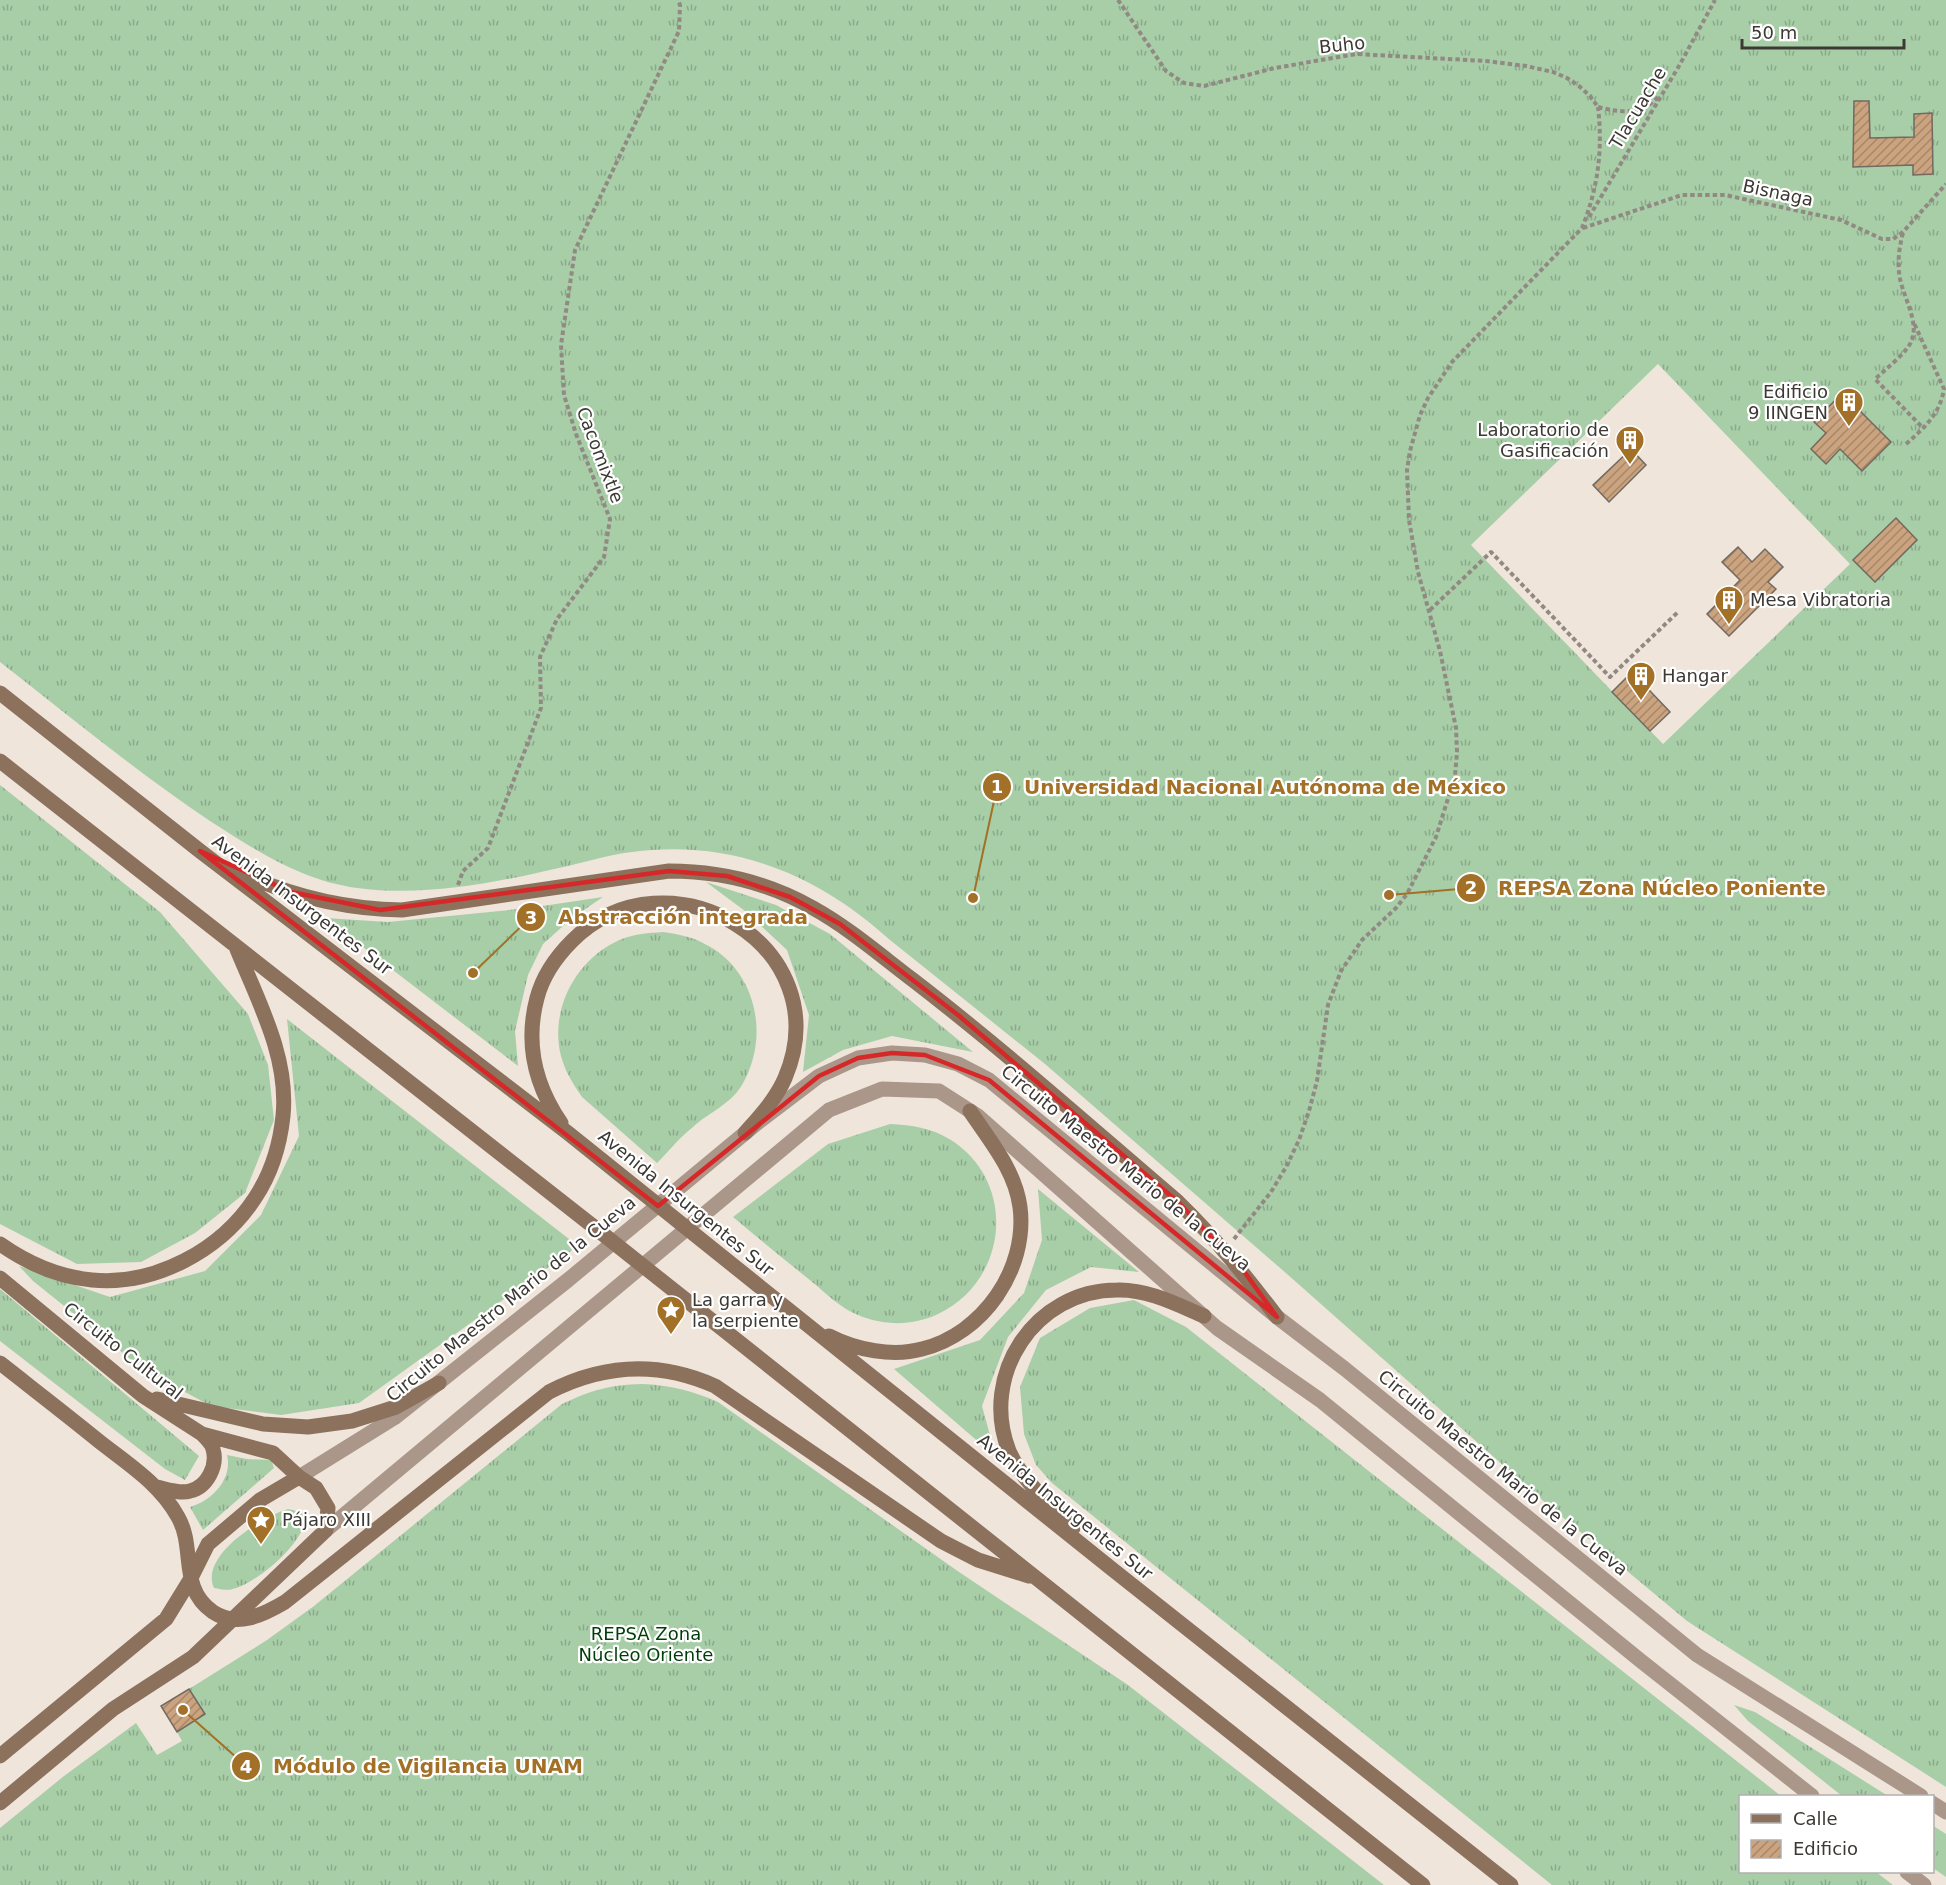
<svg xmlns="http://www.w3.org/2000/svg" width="1946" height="1885" font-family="'DejaVu Sans',sans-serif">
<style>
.grass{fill:url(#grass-tufts);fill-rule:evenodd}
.building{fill:url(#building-hatch);stroke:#726960;stroke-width:1.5}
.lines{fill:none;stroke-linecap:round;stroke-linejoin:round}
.path{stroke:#918a83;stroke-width:4;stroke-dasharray:4.5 3;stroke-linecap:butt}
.street{stroke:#aa9789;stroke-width:15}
.secondary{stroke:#8c715c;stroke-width:15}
.marked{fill:none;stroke:#d62828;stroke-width:4.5;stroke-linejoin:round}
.labels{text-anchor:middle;stroke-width:4.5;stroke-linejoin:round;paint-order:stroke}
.street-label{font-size:18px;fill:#3c3834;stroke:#fff}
.poi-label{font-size:18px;fill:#3c3834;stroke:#fff;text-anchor:start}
.park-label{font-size:18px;fill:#013d09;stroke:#fff}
.leader{fill:none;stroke:#a27026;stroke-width:2}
.callout-dot{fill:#a27026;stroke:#fff;stroke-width:2}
.mark-label{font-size:18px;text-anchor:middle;font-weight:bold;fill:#fff}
.callout-label{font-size:20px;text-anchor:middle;font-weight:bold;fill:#a27026;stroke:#fff;stroke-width:4.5;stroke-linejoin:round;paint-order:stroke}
</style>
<defs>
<pattern id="grass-tufts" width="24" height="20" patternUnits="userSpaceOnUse" patternTransform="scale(1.5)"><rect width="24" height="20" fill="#a8cea8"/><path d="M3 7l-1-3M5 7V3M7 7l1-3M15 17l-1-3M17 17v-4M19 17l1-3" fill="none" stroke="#8aa88a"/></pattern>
<pattern id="building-hatch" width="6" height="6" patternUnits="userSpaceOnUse" patternTransform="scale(1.5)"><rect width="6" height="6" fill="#cba47f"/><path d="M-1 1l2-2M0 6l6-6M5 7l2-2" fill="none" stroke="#a68769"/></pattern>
</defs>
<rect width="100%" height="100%" fill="#efe5db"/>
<path class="grass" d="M 0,0 L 1946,0 L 1946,1787 L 1687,1621 L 1548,1505 L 1287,1274 L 1045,1064 L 890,940 C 817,874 732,839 632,852 C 607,855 583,863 559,868 C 494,883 424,897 357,888 C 302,881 255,850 210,821 C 137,772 69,716 0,662 ZM 1658,364 L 1850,564 L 1663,744 L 1471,545 Z
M 0,785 L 160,912 L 248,1014 L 268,1065 L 274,1120 L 245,1193 L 195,1233 L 141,1262 L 77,1264 L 0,1224 Z
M 706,882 L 776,905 L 830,934 L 973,1052 L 892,1036 L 843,1050 L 803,1072 L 809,1015 L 787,950 L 745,911 Z
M 603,897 L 572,918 L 543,944 L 528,975 L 515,1031 L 518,1066 L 325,918 L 388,922 L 529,908 Z
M 663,932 C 676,934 690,936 703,943 C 756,968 771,1036 742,1085 C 730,1105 709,1112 693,1127 C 680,1137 669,1151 657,1163 L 582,1097 C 573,1084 565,1071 561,1056 C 549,1009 577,957 622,939 C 635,934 648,933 663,932 Z
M 287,1019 L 578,1246 L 359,1403 L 281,1415 L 211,1406 L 144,1370 L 33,1281 L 19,1266 L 110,1297 L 205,1271 L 261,1215 L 299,1136 Z
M 890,1124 C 912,1125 932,1128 951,1140 C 1018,1183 1008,1281 938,1314 C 913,1326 884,1326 858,1315 C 840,1308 826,1293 811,1281 C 785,1260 759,1239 733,1217 L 828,1144 Z
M 1038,1189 L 1139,1272 L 1091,1267 L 1046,1290 L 1008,1337 L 982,1406 L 996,1457 L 894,1369 L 980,1340 L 1024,1293 L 1042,1240 Z
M 0,1289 L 199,1456 L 185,1480 L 165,1469 L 0,1341 Z
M 1134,1300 L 1186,1327 L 1781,1796 L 1740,1796 L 1740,1872 L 1876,1872 L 1893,1885 L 1552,1885 L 1052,1483 L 1036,1465 L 1024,1434 L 1020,1387 L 1040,1338 L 1090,1308 Z
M 642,1384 C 670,1385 693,1391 718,1402 L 959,1572 L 1128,1685 L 1384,1885 L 0,1885 L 0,1828 L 64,1776 L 136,1723 L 157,1755 L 182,1741 L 177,1732 L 205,1714 L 189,1689 L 267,1640 L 314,1606 L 562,1404 C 592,1390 609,1385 642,1384 Z
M 227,1455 L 247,1459 L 271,1460 L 274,1468 L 203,1530 L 190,1507 C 212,1501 233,1479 227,1455 Z
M 288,1509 L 304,1513 C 312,1538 256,1584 233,1589 C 227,1591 220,1589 214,1588 C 199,1556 262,1517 288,1509 Z
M 1734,1705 L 1755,1712 L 1888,1796 L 1842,1796 L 1748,1721 Z
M 1932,1825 L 1946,1834 L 1946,1877 L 1933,1868 Z"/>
<path class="building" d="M 1854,101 L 1869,101 L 1870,138 L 1914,137 L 1914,114 L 1932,113 L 1933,174 L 1913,175 L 1913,165 L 1853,167 Z
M 1842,393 L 1891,442 L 1862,471 L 1840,449 L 1826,464 L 1811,449 L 1826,433 L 1814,422 Z
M 1631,449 L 1646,465 L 1609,502 L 1593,485 Z
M 1896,518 L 1917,540 L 1875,582 L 1853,560 Z
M 1738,547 L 1752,562 L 1765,549 L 1783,567 L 1768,582 L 1776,589 L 1729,636 L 1707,614 L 1740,580 L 1722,562 Z
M 1632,672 L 1670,712 L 1650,731 L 1612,692 Z
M 189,1689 L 205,1714 L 177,1732 L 161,1706 Z"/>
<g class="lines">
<path class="path" d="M 1118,0 L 1166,71 L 1184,83 L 1204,86 L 1275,68 L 1356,54 L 1486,61 L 1526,66 L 1553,72 L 1567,78 L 1579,86 L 1590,96 L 1598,107
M 1598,107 C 1621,113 1641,115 1658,97
M 1589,217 L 1679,66 L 1715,0
M 1583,228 L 1682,195 L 1725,195 L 1841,220 L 1882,239 L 1893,239 L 1903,232 L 1946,184
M 1903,233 C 1899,248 1897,263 1900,279 C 1904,298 1920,324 1911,342 C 1907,352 1884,371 1875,379 L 1923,428
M 1906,444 C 1924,428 1940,414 1944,389 L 1914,323
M 1430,610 L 1491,552 L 1610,677 L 1678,612
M 458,885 L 463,871 L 488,848 L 541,708 L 540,657 L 557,619 L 604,557 L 610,519 L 576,434 L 564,395 L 561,345 L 575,250 L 679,31 L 680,5 L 678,0
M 1234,1239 L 1271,1192 L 1286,1167 L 1299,1140 L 1309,1111 L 1317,1081 L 1328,1005 L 1341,971 L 1362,940 L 1396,908 L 1407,894 L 1436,837 L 1455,776 L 1457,752 L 1456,728 L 1440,651 L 1418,572 L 1409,520 L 1407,470 L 1410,451 L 1420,415 L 1428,398 L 1452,362 L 1582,228 C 1598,188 1603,150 1598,107"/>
<path class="street" d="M 299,1477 L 394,1418 L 568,1280 L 756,1124 L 819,1076 L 858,1058 L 892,1053 L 925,1055 L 958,1064 L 989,1080 L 1277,1317 L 1345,1369 L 1697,1655 L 1921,1796
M 326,1530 L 829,1110 L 882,1089 L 939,1091 L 978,1116 L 1217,1328 L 1320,1400 L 1641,1661 L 1812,1796
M 1932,1803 L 1946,1812
M 1907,1872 L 1924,1885"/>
<path class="secondary" d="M 0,693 L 200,851 L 568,1133 L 1112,1569 L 1511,1885
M 0,761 L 594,1227 L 1423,1885
M 235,870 C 287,895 343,909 402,910 L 669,871 C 719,871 769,883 813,908 C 849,928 880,955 913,980 C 1004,1050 1090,1127 1178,1202 C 1216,1239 1245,1275 1277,1317
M 561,1123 C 535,1085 525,1043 537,998 C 543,975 556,957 572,941 C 668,845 841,946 785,1078 C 776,1099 760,1116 745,1133
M 0,1244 C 27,1263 59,1277 92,1280 C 155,1286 221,1250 255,1198 C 271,1174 280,1144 283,1116 C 289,1057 258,1001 236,947
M 0,1278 L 143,1396 L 202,1434 L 273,1453 L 299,1477 L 316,1488 L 328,1508 L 326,1530 L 193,1657 L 113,1709 L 0,1803
M 829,1336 C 856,1350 893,1357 922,1349 C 983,1334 1028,1269 1020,1207 C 1015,1170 990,1141 970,1111
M 0,1363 C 33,1389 67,1415 100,1442 C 128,1464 160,1484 178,1517 C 196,1548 178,1588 213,1612 C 237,1628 263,1615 285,1602 L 549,1392 C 603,1364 659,1361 715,1386 L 941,1541 L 978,1560 L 1029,1576
M 157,1399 L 263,1424 L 308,1427 L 352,1421 L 396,1407 L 439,1383
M 157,1487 C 166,1489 180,1494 190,1491 C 207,1487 218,1466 213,1449 C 212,1444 206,1438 202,1434
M 1073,1528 C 1051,1505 1022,1481 1009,1451 C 979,1375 1035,1290 1117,1290 C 1147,1289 1176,1304 1204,1316
M 0,1756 L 166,1619 L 190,1580 L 208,1544 L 260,1500 L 299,1477"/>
</g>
<path class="marked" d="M 200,851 L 291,892 L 380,910 L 669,871 L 727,876 L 790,897 L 840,924 L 958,1015 L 1178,1202 L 1243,1270 L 1277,1317 L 989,1080 L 925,1055 L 892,1053 L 858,1058 L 819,1076 L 658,1206 Z"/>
<defs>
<g id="building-pin" transform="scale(1.5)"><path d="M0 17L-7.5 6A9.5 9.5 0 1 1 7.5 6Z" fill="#a27026" stroke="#fff"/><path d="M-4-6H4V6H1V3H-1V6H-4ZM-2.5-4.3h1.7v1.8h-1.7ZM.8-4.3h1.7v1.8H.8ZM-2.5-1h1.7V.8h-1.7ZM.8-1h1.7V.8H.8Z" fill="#fff"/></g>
<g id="sight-pin" transform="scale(1.5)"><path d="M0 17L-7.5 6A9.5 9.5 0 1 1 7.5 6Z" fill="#a27026" stroke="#fff"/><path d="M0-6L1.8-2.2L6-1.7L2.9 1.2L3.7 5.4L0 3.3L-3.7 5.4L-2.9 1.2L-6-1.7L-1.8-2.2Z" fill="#fff"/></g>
</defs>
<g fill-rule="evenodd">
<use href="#building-pin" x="1849" y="402"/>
<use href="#building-pin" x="1630" y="440"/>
<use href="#building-pin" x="1729" y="600"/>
<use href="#building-pin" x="1641" y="676"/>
<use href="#sight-pin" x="671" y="1310"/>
<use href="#sight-pin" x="261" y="1520"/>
</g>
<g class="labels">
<g class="street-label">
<text transform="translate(1342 45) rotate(-6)" y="6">Buho</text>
<text transform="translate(1638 108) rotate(-59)" y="6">Tlacuache</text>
<text transform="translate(1778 193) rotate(12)" y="6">Bisnaga</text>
<text transform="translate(600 455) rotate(69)" y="6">Cacomixtle</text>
<text transform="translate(302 905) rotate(37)" y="6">Avenida Insurgentes Sur</text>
<text transform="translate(1126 1168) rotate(39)" y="6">Circuito Maestro Mario de la Cueva</text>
<text transform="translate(686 1203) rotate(39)" y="6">Avenida Insurgentes Sur</text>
<text transform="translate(511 1299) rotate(-39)" y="6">Circuito Maestro Mario de la Cueva</text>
<text transform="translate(123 1351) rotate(38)" y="6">Circuito Cultural</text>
<text transform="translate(1503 1473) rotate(39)" y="6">Circuito Maestro Mario de la Cueva</text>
<text transform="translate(1065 1507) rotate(39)" y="6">Avenida Insurgentes Sur</text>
</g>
<g class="poi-label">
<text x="1828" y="398" text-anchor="end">Edificio<tspan x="1828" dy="21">9 IINGEN</tspan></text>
<text x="1609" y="436" text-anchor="end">Laboratorio de<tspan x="1609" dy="21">Gasificación</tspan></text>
<text x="1750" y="606">Mesa Vibratoria</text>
<text x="1662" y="682">Hangar</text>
<text x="692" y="1306">La garra y<tspan x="692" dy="21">la serpiente</tspan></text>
<text x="282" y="1526">Pájaro XIII</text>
</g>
<g class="park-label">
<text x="646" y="1640">REPSA Zona<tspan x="646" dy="21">Núcleo Oriente</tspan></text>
</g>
</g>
<path class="leader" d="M973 898L997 787M1389 895L1471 888M473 973L531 917M183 1710L246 1766"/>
<g class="callout-dot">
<circle cx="973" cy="898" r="6"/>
<circle cx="1389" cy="895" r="6"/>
<circle cx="473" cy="973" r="6"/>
<circle cx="183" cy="1710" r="6"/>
<circle cx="997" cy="787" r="15"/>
<circle cx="1471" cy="888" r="15"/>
<circle cx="531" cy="917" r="15"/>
<circle cx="246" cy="1766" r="15"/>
</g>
<g class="mark-label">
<text x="997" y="793">1</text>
<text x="1471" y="894">2</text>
<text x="531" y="924">3</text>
<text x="246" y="1773">4</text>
</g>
<g class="callout-label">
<text x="1265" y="794">Universidad Nacional Autónoma de México</text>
<text x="1662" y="895">REPSA Zona Núcleo Poniente</text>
<text x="683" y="924">Abstracción integrada</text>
<text x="428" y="1773">Módulo de Vigilancia UNAM</text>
</g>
<rect x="1739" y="1795" width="195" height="78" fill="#ffffff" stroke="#b1afae" stroke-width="1.5"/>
<rect x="1751" y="1814" width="30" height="9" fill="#8c715c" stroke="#b1afae" stroke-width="1.5"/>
<text x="1793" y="1825" font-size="18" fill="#3c3834">Calle</text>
<rect x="1751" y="1840" width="30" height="18" fill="url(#building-hatch)" stroke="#b1afae" stroke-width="1.5"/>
<text x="1793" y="1855" font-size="18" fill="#3c3834">Edificio</text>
<path d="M1742 39v9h162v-9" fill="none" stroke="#3c3834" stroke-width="3"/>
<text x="1751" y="39" font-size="18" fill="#3c3834" stroke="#ffffff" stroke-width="4.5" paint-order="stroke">50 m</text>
</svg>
